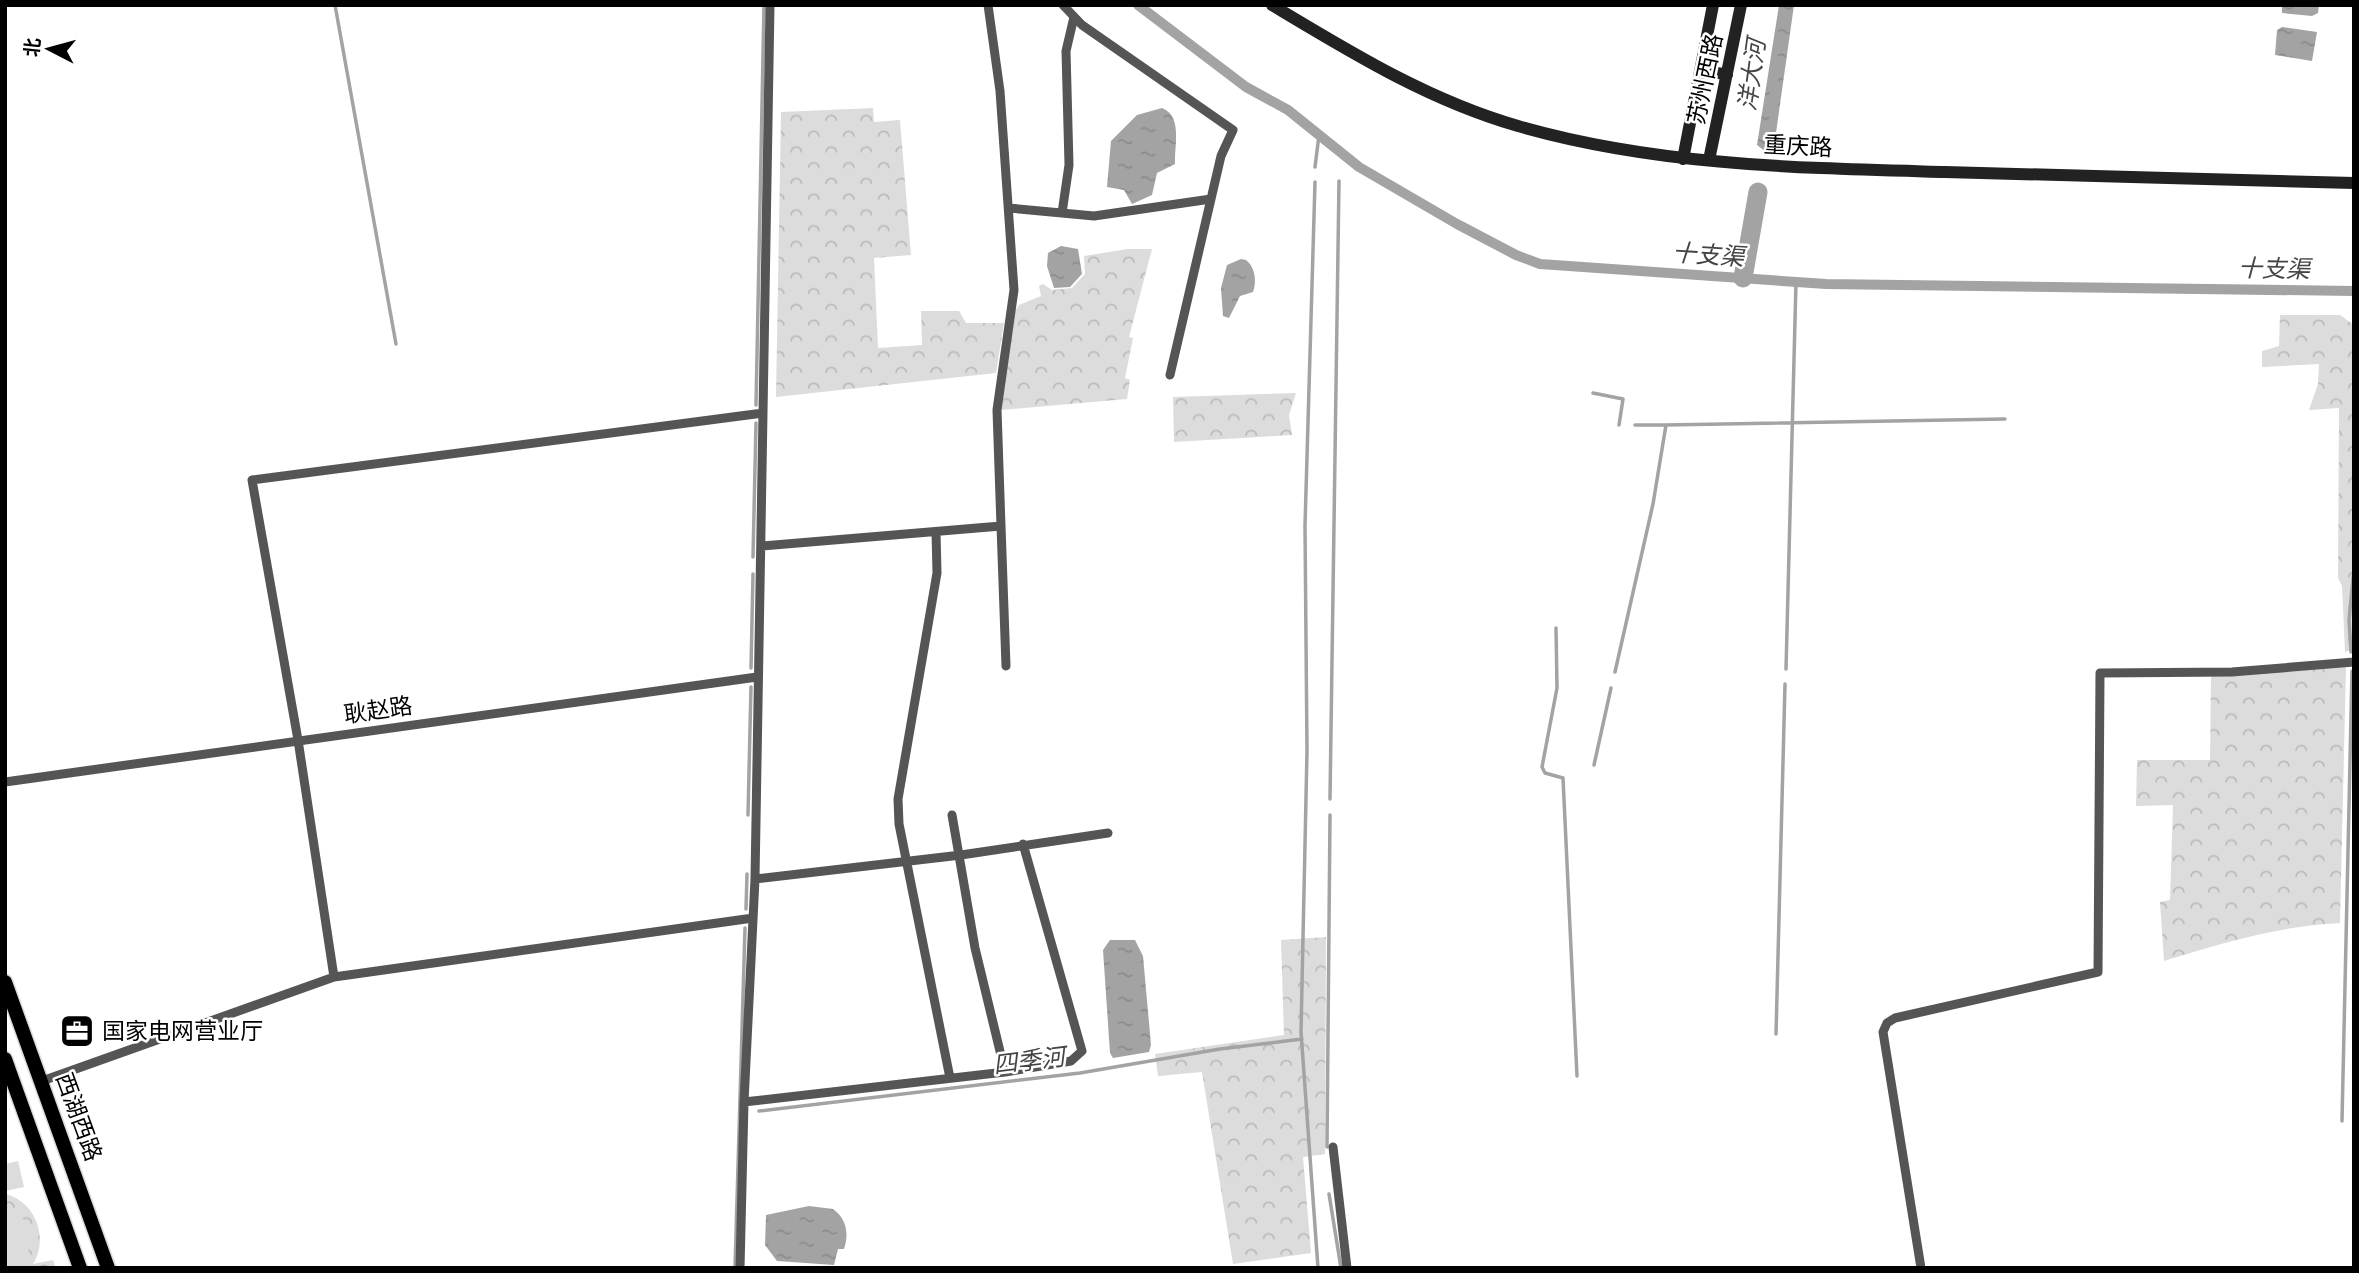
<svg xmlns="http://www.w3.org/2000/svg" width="2359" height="1273" font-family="'Noto Sans','Noto Sans SC',sans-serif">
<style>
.forest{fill:url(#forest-crowns)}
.pitch{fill:#dcdcdc}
.water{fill:url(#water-ripples)}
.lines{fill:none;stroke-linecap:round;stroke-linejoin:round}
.stream{stroke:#a3a3a3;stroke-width:3.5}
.canal{stroke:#a3a3a3;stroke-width:10}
.river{stroke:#a3a3a3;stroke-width:19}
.primary-casing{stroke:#dbdbdb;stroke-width:17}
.street{stroke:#555;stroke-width:9}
.secondary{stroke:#222;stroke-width:12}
.primary{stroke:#000;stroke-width:14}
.labels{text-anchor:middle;stroke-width:5;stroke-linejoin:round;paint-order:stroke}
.street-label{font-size:23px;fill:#000;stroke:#fff}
.poi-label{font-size:23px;fill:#000;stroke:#fff;text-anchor:start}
.water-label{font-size:24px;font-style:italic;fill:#444;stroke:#fff}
</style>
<defs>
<pattern id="forest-crowns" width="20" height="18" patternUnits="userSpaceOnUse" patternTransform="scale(1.75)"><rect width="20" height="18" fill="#dcdcdc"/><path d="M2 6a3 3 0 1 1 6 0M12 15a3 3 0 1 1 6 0" fill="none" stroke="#bbb"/></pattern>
<pattern id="water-ripples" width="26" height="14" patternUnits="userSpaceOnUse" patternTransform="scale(1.75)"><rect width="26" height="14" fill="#a3a3a3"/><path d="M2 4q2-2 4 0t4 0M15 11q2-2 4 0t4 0" fill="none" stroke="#8b8b8b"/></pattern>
</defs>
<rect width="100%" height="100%" fill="#fff"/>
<path class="forest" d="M 873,108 L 874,122 L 900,120 L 911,255 L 874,258 L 878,348 L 922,345 L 921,311 L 959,311 L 966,323 L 1004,323 L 996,373 L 776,397 L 781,112 Z
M 1128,249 L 1152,249 L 1129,337 L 1133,338 L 1125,378 L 1130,380 L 1127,399 L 1001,410 L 1014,313 L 1019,305 L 1041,296 L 1039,286 L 1043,284 L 1052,290 L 1072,288 L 1085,274 L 1084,256 Z
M 2280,315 L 2340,315 L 2354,325 L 2354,649 L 2345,652 L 2342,586 L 2338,578 L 2339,408 L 2309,410 L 2318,384 L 2319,364 L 2262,367 L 2262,351 L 2279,346 Z
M 1296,393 L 1289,415 L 1292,435 L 1174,442 L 1173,397 Z
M 2346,666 L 2340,923 C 2278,926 2223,943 2164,961 L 2160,902 L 2170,900 L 2173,805 L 2136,806 L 2137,760 L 2210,760 L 2211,676 Z
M 1326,937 L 1325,1154 L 1303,1157 L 1311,1253 L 1233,1264 L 1202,1072 L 1158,1076 L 1155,1054 L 1284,1035 L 1281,940 Z
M 5,1194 C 36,1201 49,1239 33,1264 L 53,1260 L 55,1266 L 5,1268 Z"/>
<path class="pitch" d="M 18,1161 L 24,1187 L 5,1191 L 5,1164 Z
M 5,1204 L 20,1213 C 33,1233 36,1268 5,1268 Z"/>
<path class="water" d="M 1779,5 L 1794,5 L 1774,147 L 1766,152 L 1757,145 Z
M 2282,5 L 2319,5 L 2318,13 L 2312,16 L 2282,13 Z
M 2282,27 L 2317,32 L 2312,61 L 2275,55 L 2277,30 Z
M 1162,108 C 1183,116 1174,146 1175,164 L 1157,173 L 1152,195 L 1132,204 L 1124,190 L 1107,187 L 1111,141 L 1137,115 Z
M 1061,246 L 1078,249 L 1082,274 L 1070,287 L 1054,288 L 1047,266 L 1048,253 Z
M 1241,259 L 1246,260 C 1255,267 1257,281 1253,292 L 1240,296 L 1229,318 L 1223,316 L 1221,288 L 1227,265 Z
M 1110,940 L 1135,940 L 1143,956 L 1151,1045 L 1149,1052 L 1113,1058 L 1110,1053 L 1103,950 Z
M 809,1206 L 833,1209 C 847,1219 849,1234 844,1249 L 838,1249 L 834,1265 L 777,1261 L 765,1245 L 766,1215 Z"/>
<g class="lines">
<path class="stream" d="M 335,5 L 396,344
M 1315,167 L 1319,135
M 1315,182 L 1305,526 L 1307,751 L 1301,1032 L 1318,1268
M 1593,393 L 1623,399 L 1619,425
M 756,405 L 764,5
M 1666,425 L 2005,419
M 753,557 L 756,423
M 1556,628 L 1557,688 L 1542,767 L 1545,773 L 1563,778 L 1577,1076
M 2351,652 L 2349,620 L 2354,569
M 751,668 L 753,574
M 1786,669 L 1796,282
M 1615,672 L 1653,504 L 1666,425 L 1635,425
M 1594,765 L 1611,688
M 1330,799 L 1339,181
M 748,815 L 751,687
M 746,909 L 747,874
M 1776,1034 L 1785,684
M 759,1111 L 1080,1073 L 1220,1049 L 1302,1039
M 2342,1121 L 2352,671
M 1327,1147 L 1330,815
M 1329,1194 L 1341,1268
M 735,1268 L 745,928"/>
<path class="canal" d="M 1138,5 L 1246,87 L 1288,110 L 1359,167 L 1457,224 L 1516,255 L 1540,264 L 1826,284 L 2354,291"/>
<path class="river" d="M 1743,278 L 1758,192"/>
<g class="primary-casing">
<path id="primary" d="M 5,982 L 108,1268
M 5,1059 L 80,1268"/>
</g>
<path class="street" d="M 1063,5 L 1082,25 L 1233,130 L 1221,156 L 1170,375
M 1009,208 L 1094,216 L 1211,199
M 1062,213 L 1069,165 L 1066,51 L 1074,17
M 1001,526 L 1006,666
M 936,532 L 937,573 L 898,799 L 899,824 L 950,1078
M 762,546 L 1001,526 L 997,410 L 1014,290 L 1000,91 L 988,5
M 5,782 L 757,677
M 952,815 L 975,948 L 1005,1072
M 755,879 L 961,855 L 1108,833
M 334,977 L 298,740 L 252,480 L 763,413
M 42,1081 L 334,977 L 753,918
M 744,1102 L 1005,1072 L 1071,1061 L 1082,1051 L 1023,844
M 1333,1147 L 1347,1268
M 740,1268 L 744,1102 L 755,879 L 770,5
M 1921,1268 L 1883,1032 L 1887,1023 L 1895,1018 L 2098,972 L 2100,673 L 2232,672 L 2354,662"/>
<path class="secondary" d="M 1272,5 C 1352,53 1428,100 1518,126 C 1657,166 1801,168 1945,172 C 2081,176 2218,179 2354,183
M 1701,69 L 1727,75
M 1683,159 L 1713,5
M 1709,160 L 1741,5"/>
<use href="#primary" class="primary"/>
</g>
<defs>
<g id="office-square" transform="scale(1.75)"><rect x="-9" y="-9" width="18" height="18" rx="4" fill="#000" stroke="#fff"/><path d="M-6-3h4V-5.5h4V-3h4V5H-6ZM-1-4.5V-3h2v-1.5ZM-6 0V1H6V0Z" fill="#fff"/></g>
</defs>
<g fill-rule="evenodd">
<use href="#office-square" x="77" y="1031"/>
</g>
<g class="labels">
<g class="street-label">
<text transform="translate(1705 79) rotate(-78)" y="8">苏州西路</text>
<text transform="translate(1798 146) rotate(3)" y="8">重庆路</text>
<text transform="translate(378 710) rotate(-8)" y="8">耿赵路</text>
<text transform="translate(79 1117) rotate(70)" y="8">西湖西路</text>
</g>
<g class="poi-label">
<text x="102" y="1039">国家电网营业厅</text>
</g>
<g class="water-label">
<text transform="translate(1752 75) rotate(-82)" y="8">洋大河</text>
<text transform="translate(1708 255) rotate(4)" y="8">十支渠</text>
<text transform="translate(2274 269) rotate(1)" y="8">十支渠</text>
<text transform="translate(1029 1061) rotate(-7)" y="8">四季河</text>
</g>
</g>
<rect width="2359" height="1273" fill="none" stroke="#000000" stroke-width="14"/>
<g transform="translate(49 49) rotate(276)" stroke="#ffffff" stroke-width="5" paint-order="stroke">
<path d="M0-5L12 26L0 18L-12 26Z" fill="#000000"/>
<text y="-10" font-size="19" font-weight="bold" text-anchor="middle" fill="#000000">北</text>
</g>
</svg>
